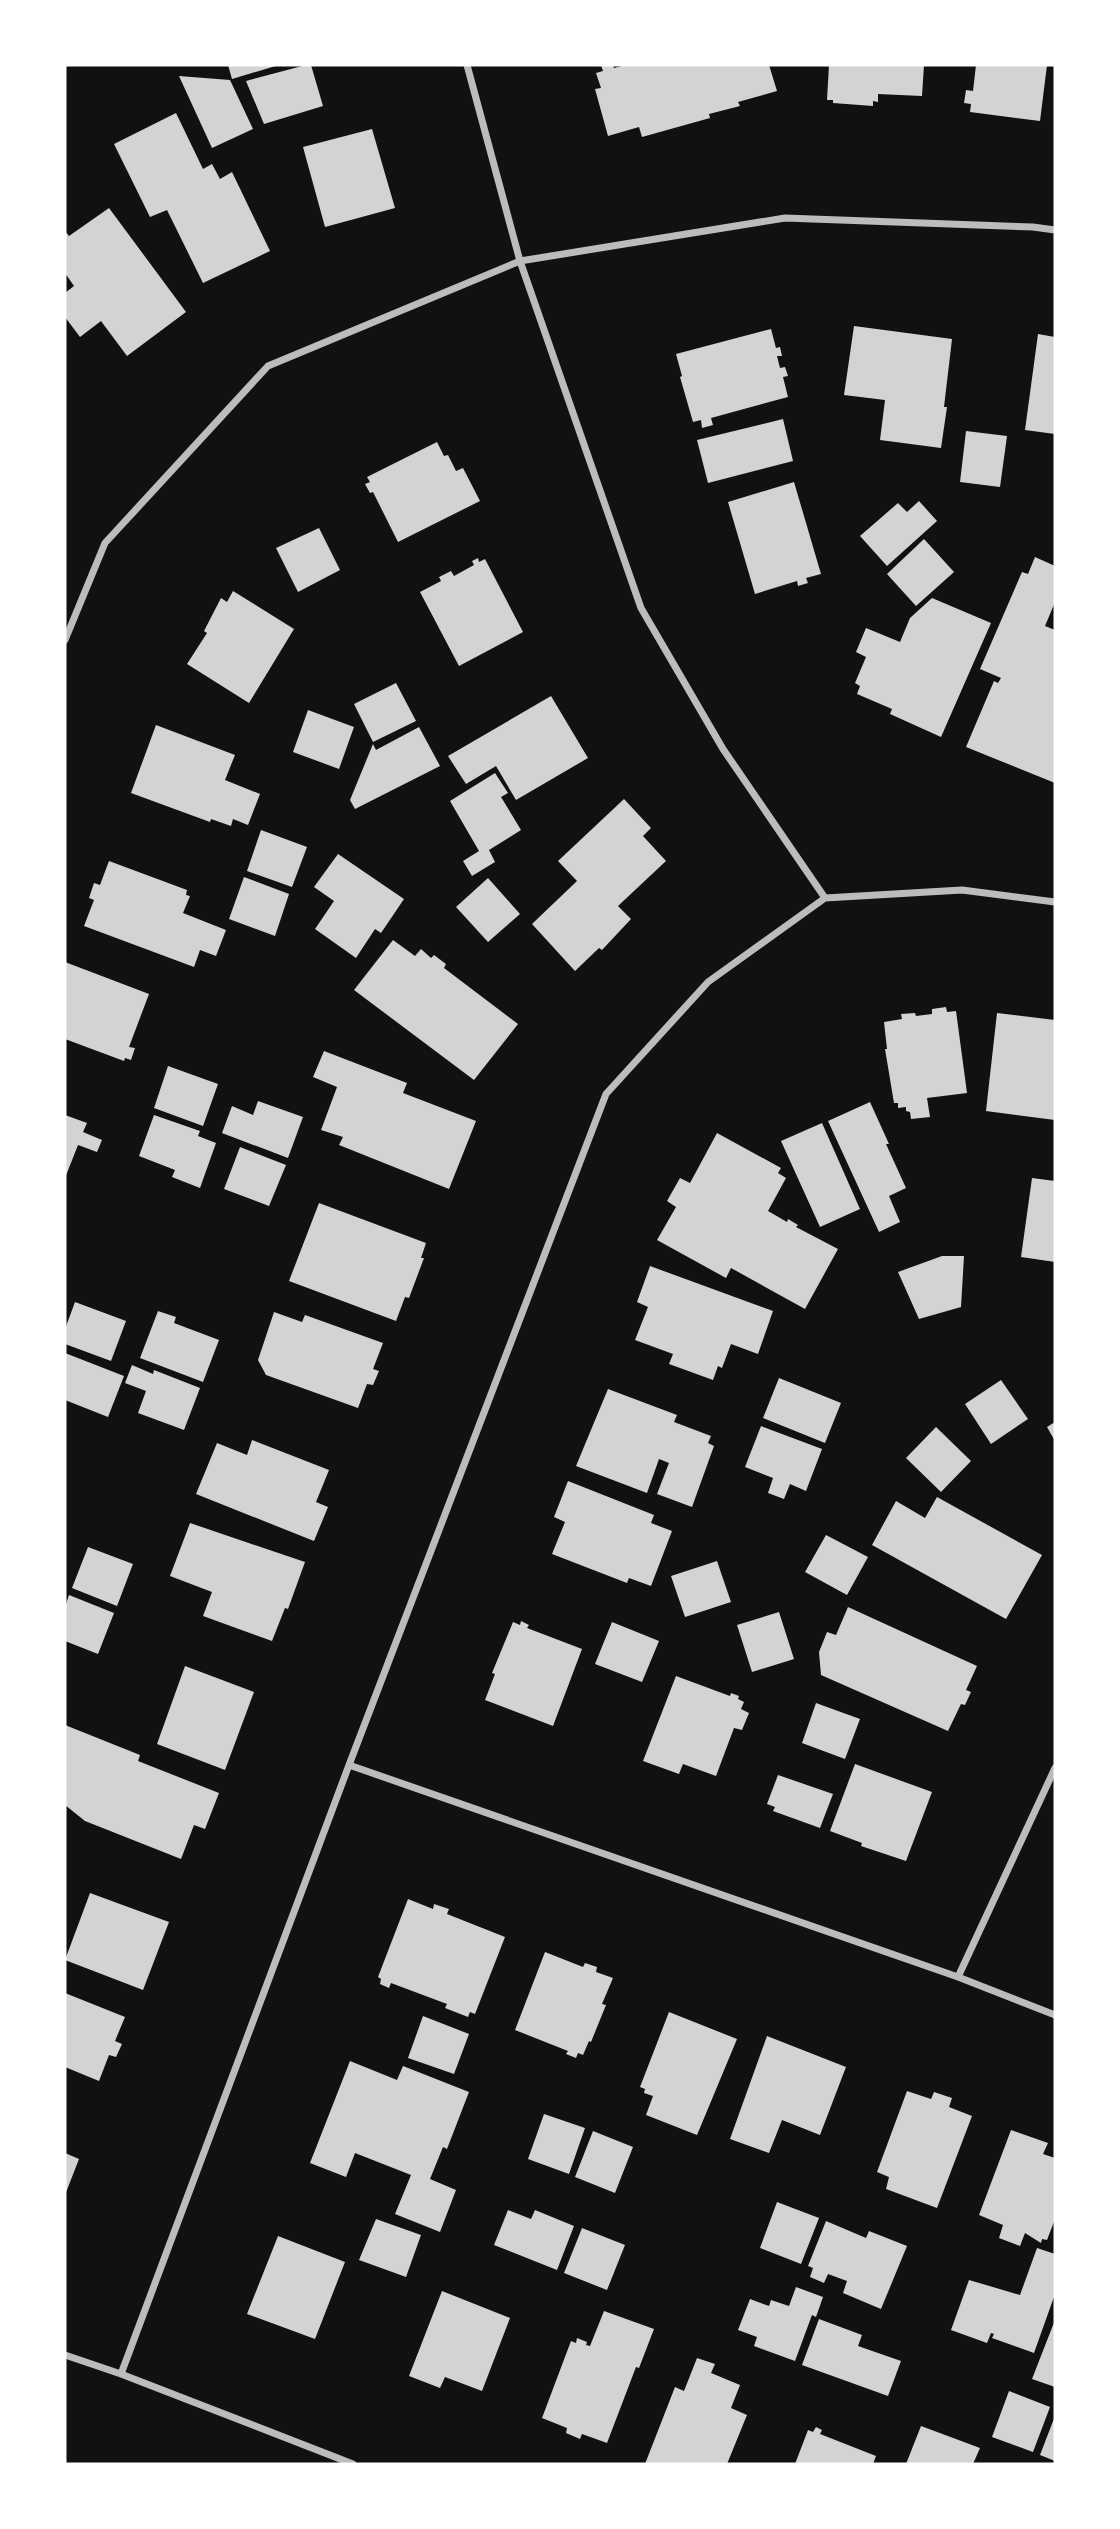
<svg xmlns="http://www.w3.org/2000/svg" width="1120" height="2529" font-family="Montserrat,sans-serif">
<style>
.building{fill:#d3d3d3}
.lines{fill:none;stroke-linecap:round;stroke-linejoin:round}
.minor{stroke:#bcbcbc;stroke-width:7}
</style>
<rect width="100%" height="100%" fill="#111"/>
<path class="building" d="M 228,65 L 279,65 L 232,79 Z
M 306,65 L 311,65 L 323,106 L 264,124 L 246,81 Z
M 601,65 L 613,65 L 614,68 L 626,65 L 769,65 L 777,91 L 738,102 L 740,106 L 709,114 L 710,118 L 642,137 L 639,127 L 608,136 L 595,89 L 601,88 L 596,73 L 603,71 Z
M 829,65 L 924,65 L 922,96 L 878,94 L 878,102 L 873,101 L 873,106 L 833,103 L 833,100 L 827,100 Z
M 976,65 L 1047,65 L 1040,121 L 970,112 L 971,104 L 964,103 L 966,90 L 973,91 Z
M 179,76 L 230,80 L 253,129 L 212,148 Z
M 176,113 L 203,169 L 212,164 L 220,179 L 232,172 L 270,251 L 203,283 L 167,210 L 150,217 L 114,144 Z
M 372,129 L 395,208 L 325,227 L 303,147 Z
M 109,208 L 186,312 L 127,356 L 101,321 L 80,337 L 65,317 L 65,293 L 74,286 L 65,273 L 65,231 L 69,236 Z
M 854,326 L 952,339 L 944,407 L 947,407 L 941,448 L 880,440 L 885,400 L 844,395 Z
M 771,329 L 776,348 L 780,347 L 782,356 L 777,356 L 780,368 L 785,367 L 788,376 L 783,377 L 788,397 L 711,418 L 713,425 L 702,428 L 701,420 L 693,422 L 680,377 L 682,376 L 676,354 Z
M 1038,334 L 1055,337 L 1055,434 L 1025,430 Z
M 783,419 L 793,461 L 708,483 L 697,440 Z
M 966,431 L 1007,436 L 1000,487 L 960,482 Z
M 437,442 L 444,456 L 448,455 L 456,471 L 463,468 L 480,501 L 398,542 L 373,492 L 370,493 L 365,484 L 370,482 L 367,477 Z
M 794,482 L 821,574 L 806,578 L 808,583 L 798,586 L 797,581 L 755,594 L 728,502 Z
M 919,501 L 937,521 L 887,566 L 860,536 L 898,503 L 907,512 Z
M 319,528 L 340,570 L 298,592 L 276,548 Z
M 924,539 L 954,572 L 916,606 L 887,574 Z
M 1035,557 L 1055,566 L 1055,602 L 1045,626 L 1055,630 L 1055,783 L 966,747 L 994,681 L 998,683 L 1001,678 L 980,669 L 1022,572 L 1028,574 Z
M 478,558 L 479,562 L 485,559 L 523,632 L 459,666 L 420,592 L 441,581 L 439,577 L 451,571 L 454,576 L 474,565 L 472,561 Z
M 233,591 L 294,629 L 249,703 L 187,664 L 207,633 L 204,631 L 221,598 L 227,602 Z
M 932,598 L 991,623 L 941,737 L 890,714 L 892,709 L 857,694 L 860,686 L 855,683 L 866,657 L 856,652 L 866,628 L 900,642 L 910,618 Z
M 396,683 L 416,721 L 373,742 L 354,704 Z
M 551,696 L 588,758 L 516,800 L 496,766 L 466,784 L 448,756 Z
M 308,710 L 354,727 L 339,769 L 293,752 Z
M 156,725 L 235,755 L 225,780 L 260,794 L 248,825 L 233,819 L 231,826 L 211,819 L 210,822 L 131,793 Z
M 419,727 L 440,766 L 355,809 L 350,800 L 373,744 L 376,750 Z
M 495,773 L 508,793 L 501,797 L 521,830 L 489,850 L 495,862 L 472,876 L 463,861 L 479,851 L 450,801 Z
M 624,799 L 651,828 L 643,836 L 666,861 L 618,906 L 631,919 L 602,950 L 599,948 L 575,971 L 532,924 L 577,881 L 558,861 Z
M 261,830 L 307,847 L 292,887 L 247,871 Z
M 338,854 L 404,899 L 381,933 L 375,929 L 356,958 L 315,929 L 334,901 L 314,887 Z
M 109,861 L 187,890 L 186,895 L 190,896 L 183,913 L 226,930 L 216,956 L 200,950 L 194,967 L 84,926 L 94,900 L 89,898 L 94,883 L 100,885 Z
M 244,877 L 289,894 L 275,936 L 229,919 Z
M 488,878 L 520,914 L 488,942 L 456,907 Z
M 393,940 L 415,956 L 421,949 L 431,958 L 434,955 L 446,964 L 444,968 L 518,1024 L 474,1080 L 354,990 Z
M 65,962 L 149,994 L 129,1047 L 135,1048 L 131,1060 L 125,1058 L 124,1061 L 65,1039 Z
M 946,1007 L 947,1012 L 956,1011 L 967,1093 L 927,1098 L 930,1117 L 911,1119 L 910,1112 L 906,1111 L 906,1107 L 898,1108 L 898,1103 L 894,1103 L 885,1049 L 887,1049 L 884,1022 L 902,1019 L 901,1014 L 915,1013 L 916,1016 L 932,1014 L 932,1009 Z
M 997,1013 L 1055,1020 L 1055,1120 L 986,1111 Z
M 324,1051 L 407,1083 L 403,1093 L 476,1121 L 449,1189 L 339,1145 L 343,1137 L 321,1130 L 337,1087 L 313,1077 Z
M 168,1066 L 218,1084 L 203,1126 L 154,1108 Z
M 258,1101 L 303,1117 L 288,1158 L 222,1133 L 232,1106 L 253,1115 Z
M 870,1102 L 889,1144 L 886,1144 L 906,1188 L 889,1196 L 900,1222 L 879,1232 L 828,1121 Z
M 65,1115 L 87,1123 L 83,1132 L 102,1140 L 97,1152 L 78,1145 L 65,1178 Z
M 154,1115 L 200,1131 L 198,1136 L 216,1143 L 200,1188 L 172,1177 L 175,1170 L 139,1156 Z
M 822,1123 L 860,1209 L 820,1227 L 781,1141 Z
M 717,1133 L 781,1168 L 778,1173 L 786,1178 L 768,1211 L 787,1222 L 788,1219 L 798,1225 L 796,1227 L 838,1249 L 805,1309 L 731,1268 L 726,1278 L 657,1240 L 676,1207 L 667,1201 L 680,1178 L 690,1183 Z
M 240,1147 L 286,1165 L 269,1206 L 224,1189 Z
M 1032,1178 L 1055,1181 L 1055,1262 L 1021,1257 Z
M 319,1203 L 426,1243 L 421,1258 L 424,1258 L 409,1298 L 405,1297 L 396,1321 L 289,1281 Z
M 942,1256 L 964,1256 L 961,1307 L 919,1319 L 898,1272 Z
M 650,1266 L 773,1311 L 758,1354 L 731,1344 L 722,1368 L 718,1366 L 713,1380 L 669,1364 L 673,1354 L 635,1340 L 648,1307 L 637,1302 Z
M 75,1302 L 126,1321 L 111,1361 L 65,1344 L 65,1329 Z
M 158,1311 L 176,1317 L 174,1323 L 219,1340 L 203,1382 L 140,1358 Z
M 274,1312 L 302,1322 L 305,1315 L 383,1343 L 373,1369 L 379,1371 L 373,1385 L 367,1384 L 358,1408 L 266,1375 L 258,1360 Z
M 65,1353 L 124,1376 L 108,1417 L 65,1400 Z
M 132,1365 L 153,1374 L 154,1370 L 200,1388 L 184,1430 L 138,1413 L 146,1391 L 125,1383 Z
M 779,1378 L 841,1403 L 825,1443 L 763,1418 Z
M 1001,1380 L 1028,1419 L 991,1444 L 965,1404 Z
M 608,1389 L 677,1415 L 674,1422 L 711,1436 L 708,1443 L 714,1446 L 692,1507 L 657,1494 L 669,1463 L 659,1459 L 647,1493 L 576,1466 Z
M 1055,1422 L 1055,1441 L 1047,1427 Z
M 761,1426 L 822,1449 L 806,1491 L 790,1484 L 784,1499 L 768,1493 L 773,1478 L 745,1467 Z
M 936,1427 L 971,1461 L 941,1492 L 906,1458 Z
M 252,1440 L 329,1470 L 316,1502 L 328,1507 L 314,1541 L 196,1494 L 217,1443 L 247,1455 Z
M 568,1481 L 654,1515 L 651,1523 L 672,1531 L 651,1586 L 629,1578 L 627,1583 L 552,1554 L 565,1522 L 554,1517 Z
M 937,1497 L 1042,1555 L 1006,1619 L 872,1545 L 896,1501 L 925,1518 Z
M 190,1523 L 305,1562 L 288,1609 L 285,1608 L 272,1641 L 203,1616 L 212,1592 L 170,1576 Z
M 826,1535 L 868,1557 L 847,1595 L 805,1572 Z
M 88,1547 L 133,1564 L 117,1606 L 72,1588 Z
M 717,1561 L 731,1602 L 685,1617 L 671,1576 Z
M 69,1595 L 114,1613 L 98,1654 L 65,1641 L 65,1607 Z
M 848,1607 L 977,1666 L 966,1690 L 971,1692 L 965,1705 L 961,1704 L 948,1731 L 821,1675 L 819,1652 L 827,1632 L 836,1635 Z
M 779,1612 L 794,1659 L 752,1672 L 737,1625 Z
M 521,1621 L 529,1625 L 527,1628 L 582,1649 L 553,1726 L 485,1700 L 495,1674 L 492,1673 L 513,1622 L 520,1625 Z
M 612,1622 L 659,1641 L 642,1682 L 595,1664 Z
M 185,1666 L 254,1692 L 225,1770 L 157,1744 Z
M 676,1676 L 730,1696 L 731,1693 L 739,1696 L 738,1699 L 744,1702 L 741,1709 L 749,1713 L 742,1730 L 734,1728 L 716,1776 L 683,1764 L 679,1774 L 643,1761 Z
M 816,1703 L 860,1719 L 845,1759 L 802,1743 Z
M 65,1725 L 140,1755 L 138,1761 L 219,1793 L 205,1829 L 194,1825 L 181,1859 L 85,1821 L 65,1805 Z
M 855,1764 L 932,1792 L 906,1861 L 861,1846 L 862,1843 L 830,1831 Z
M 778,1775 L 833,1794 L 820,1828 L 773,1811 L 775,1807 L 767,1804 Z
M 90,1893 L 169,1922 L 143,1990 L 65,1960 Z
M 408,1899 L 433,1909 L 434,1904 L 449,1909 L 447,1914 L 505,1937 L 475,2014 L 470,2012 L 468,2017 L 445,2008 L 447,2004 L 391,1983 L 389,1988 L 380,1984 L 381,1979 L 378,1977 Z
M 545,1952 L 583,1967 L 585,1963 L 597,1967 L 596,1972 L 613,1978 L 602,2004 L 606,2005 L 591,2042 L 589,2041 L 583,2055 L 578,2053 L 576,2058 L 566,2054 L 568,2051 L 515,2030 Z
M 65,1993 L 125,2017 L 115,2041 L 122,2044 L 116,2057 L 109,2055 L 99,2081 L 65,2067 Z
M 669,2012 L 737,2039 L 697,2135 L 646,2115 L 653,2096 L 644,2093 L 645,2089 L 640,2087 Z
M 423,2016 L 469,2034 L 454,2074 L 408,2058 Z
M 767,2036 L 846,2067 L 820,2135 L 782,2120 L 769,2153 L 730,2139 Z
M 350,2061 L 397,2080 L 403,2066 L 469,2092 L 447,2149 L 443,2147 L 430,2179 L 456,2190 L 440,2232 L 395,2214 L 411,2175 L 355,2153 L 346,2177 L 310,2163 Z
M 907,2091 L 931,2099 L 934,2092 L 952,2098 L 949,2107 L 972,2116 L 937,2208 L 886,2189 L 889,2177 L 877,2172 Z
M 544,2114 L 585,2128 L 569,2174 L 528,2159 Z
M 1011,2130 L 1048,2143 L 1043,2154 L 1055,2158 L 1055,2219 L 1047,2240 L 1042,2239 L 1041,2243 L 1025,2233 L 1020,2246 L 999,2238 L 1003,2225 L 979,2215 Z
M 593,2131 L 633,2147 L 615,2193 L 575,2177 Z
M 65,2153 L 79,2159 L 65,2195 Z
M 777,2202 L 819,2218 L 801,2264 L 760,2248 Z
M 508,2210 L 531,2219 L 535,2210 L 574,2226 L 557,2270 L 494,2245 Z
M 376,2219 L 421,2235 L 406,2277 L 359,2260 Z
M 826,2221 L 866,2238 L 869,2231 L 907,2246 L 881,2309 L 843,2293 L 847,2281 L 828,2274 L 824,2283 L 810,2277 L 813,2268 L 808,2266 Z
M 582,2228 L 625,2245 L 607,2290 L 564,2273 Z
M 278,2236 L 345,2262 L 315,2339 L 247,2314 Z
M 1037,2248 L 1055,2254 L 1055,2294 L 1034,2353 L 992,2338 L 994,2334 L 991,2333 L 987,2343 L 951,2330 L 969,2280 L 1020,2295 Z
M 796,2287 L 823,2297 L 816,2317 L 812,2315 L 795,2361 L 754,2346 L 757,2337 L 738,2330 L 750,2299 L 769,2306 L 771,2300 L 789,2306 Z
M 442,2291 L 510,2318 L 482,2391 L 445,2377 L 440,2388 L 409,2376 Z
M 604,2311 L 654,2329 L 639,2368 L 636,2367 L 607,2443 L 582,2434 L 580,2439 L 566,2433 L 567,2428 L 542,2418 L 571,2341 L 576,2343 L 577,2338 L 587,2342 L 586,2345 L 590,2346 Z
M 819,2319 L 862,2335 L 858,2346 L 901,2361 L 888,2396 L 802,2365 Z
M 1055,2320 L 1055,2387 L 1032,2379 Z
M 697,2358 L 715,2364 L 711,2373 L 740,2385 L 731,2408 L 747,2415 L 727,2464 L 645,2464 L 675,2387 L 684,2391 Z
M 1009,2391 L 1050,2407 L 1033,2452 L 992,2437 Z
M 1055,2416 L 1055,2461 L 1040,2455 Z
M 921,2426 L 980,2448 L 973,2464 L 906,2464 Z
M 816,2427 L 822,2430 L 820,2434 L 876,2456 L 873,2464 L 795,2464 L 808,2430 L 813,2432 Z"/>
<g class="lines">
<path class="minor" d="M 467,65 L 520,261 L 785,218 L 1033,227 L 1055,230
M 65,640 L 105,543 L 268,366 L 520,261 L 641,608 L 723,749 L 825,898 L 962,890 L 1055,902
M 349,1765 L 958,1977 L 1055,2015
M 958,1977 L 1055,1768
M 65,2355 L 121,2374 L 353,2464
M 121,2374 L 349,1765 L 606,1094 L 708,982 L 825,898"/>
</g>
<rect width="1120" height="2529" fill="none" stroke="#ffffff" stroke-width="133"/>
</svg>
